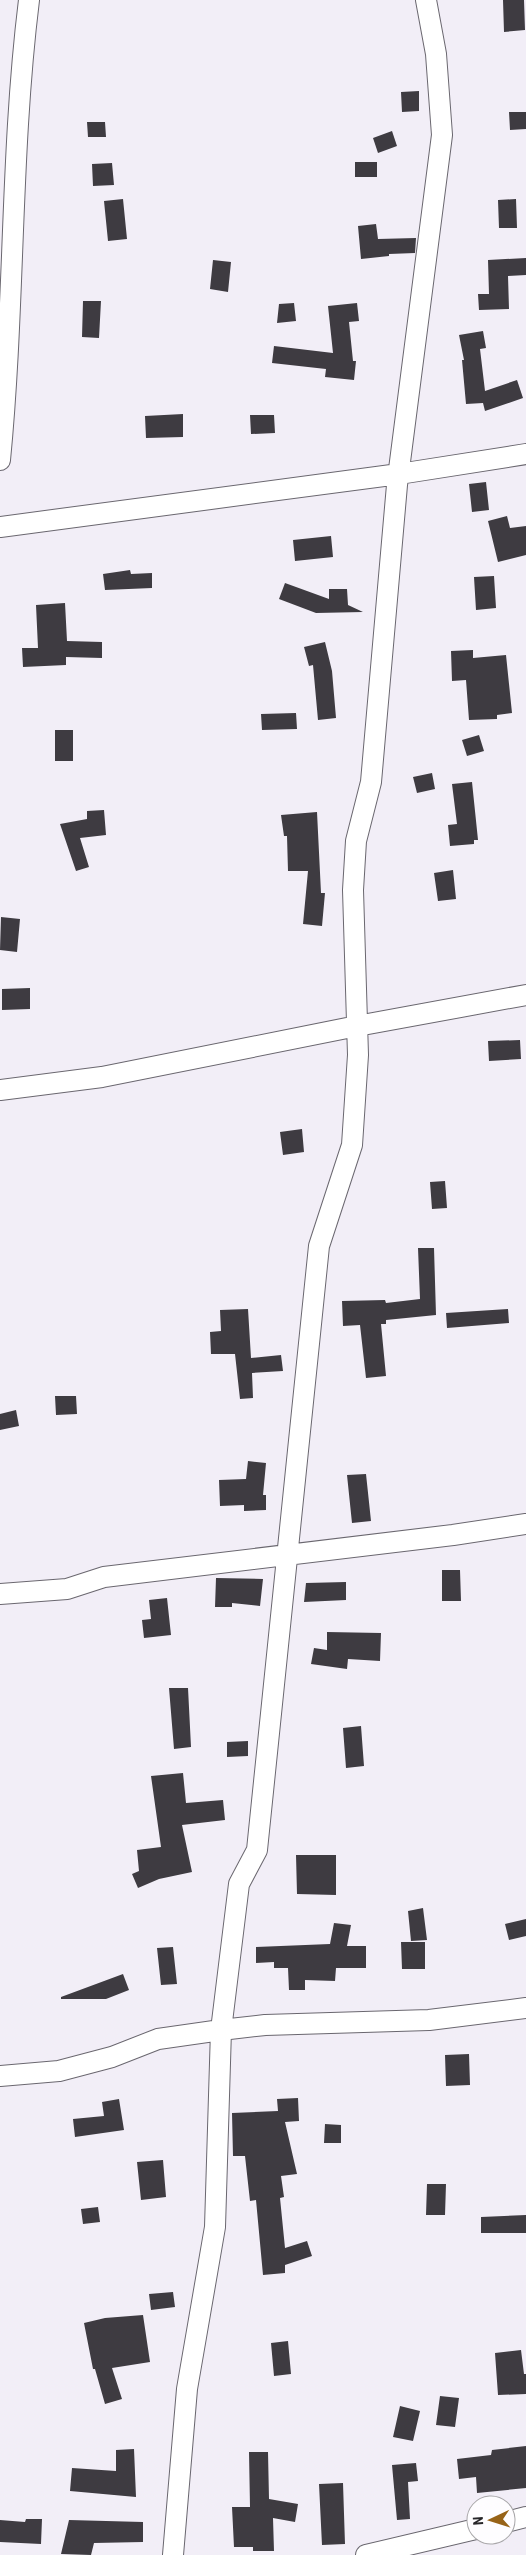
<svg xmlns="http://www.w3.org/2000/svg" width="526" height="2555" font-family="'Roboto Condensed',sans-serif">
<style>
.building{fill:#3e3b41}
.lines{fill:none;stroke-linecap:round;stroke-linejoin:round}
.minor-casing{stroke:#6a676f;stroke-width:22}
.minor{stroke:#fff;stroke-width:20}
</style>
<rect width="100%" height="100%" fill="#f2eef7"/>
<path class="building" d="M 503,0 L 524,0 L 525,30 L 504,32 Z
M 419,91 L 419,111 L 402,112 L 401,92 Z
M 509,112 L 526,112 L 526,129 L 510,130 Z
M 87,122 L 105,122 L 106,137 L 88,137 Z
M 392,131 L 397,146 L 378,153 L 373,138 Z
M 355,162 L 377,162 L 377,177 L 355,177 Z
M 112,163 L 114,185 L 93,186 L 92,164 Z
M 123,199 L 127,239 L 108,241 L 104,201 Z
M 516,199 L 517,228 L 499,228 L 498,200 Z
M 376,224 L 378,239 L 416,238 L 415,253 L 389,254 L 389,256 L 361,259 L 358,226 Z
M 526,258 L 526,275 L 508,276 L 509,309 L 479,310 L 478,294 L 489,294 L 488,260 Z
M 213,260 L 231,262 L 228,292 L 210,289 Z
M 83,301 L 101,301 L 99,338 L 82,337 Z
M 294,303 L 296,321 L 277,323 L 279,304 Z
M 357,303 L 359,321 L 349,322 L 353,361 L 356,361 L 354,380 L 325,377 L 326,369 L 272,363 L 274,346 L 333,353 L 328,306 Z
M 483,331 L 486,348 L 480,349 L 485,391 L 517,380 L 523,398 L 485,411 L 483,403 L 466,404 L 462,360 L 464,360 L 459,335 Z
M 183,414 L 183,437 L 146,438 L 145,416 Z
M 250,415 L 274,415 L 275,433 L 251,434 Z
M 486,482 L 489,510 L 472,512 L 469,484 Z
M 507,516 L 510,528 L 526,526 L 526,555 L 498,562 L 488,521 Z
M 331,536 L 333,557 L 295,561 L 293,540 Z
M 130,570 L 131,574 L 152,573 L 152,588 L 105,590 L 103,574 Z
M 494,576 L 496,608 L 476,610 L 474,577 Z
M 285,583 L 329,599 L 329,589 L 347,589 L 348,605 L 363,612 L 316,613 L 279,599 Z
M 65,603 L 67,641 L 102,642 L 102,658 L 66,657 L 66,665 L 23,667 L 22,648 L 38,648 L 36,605 Z
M 325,642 L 332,671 L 336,718 L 318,720 L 313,665 L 309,666 L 304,647 Z
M 473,650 L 473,658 L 506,655 L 512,713 L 497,715 L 497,719 L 469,720 L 466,680 L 452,681 L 451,651 Z
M 296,713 L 297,729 L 262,730 L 261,714 Z
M 55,730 L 73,730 L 73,761 L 55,761 Z
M 479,735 L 484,751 L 467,756 L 462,740 Z
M 432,773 L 435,789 L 417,793 L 413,777 Z
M 472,782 L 478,840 L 474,840 L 474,844 L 450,846 L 448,825 L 457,824 L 452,784 Z
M 104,810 L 106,835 L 80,838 L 89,867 L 76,871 L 60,824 L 87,819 L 87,811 Z
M 317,812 L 321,893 L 325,893 L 322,926 L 303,924 L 308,871 L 288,871 L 287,836 L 284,836 L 281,815 Z
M 453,870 L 456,899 L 438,901 L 434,873 Z
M 1,917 L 20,919 L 17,952 L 0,950 Z
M 30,988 L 30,1009 L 2,1010 L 2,989 Z
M 520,1040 L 521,1059 L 489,1061 L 488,1041 Z
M 302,1129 L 304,1152 L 283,1155 L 280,1132 Z
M 445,1181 L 447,1208 L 432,1209 L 430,1182 Z
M 418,1248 L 434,1248 L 436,1315 L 386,1320 L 386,1324 L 381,1324 L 386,1376 L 366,1378 L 360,1325 L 343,1326 L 342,1301 L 385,1300 L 386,1303 L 420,1299 Z
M 248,1309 L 251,1358 L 281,1355 L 283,1371 L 252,1373 L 253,1398 L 240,1399 L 235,1354 L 211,1354 L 210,1332 L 221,1331 L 220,1310 Z
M 508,1309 L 509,1323 L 447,1328 L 446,1313 Z
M 55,1396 L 76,1396 L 77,1414 L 56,1415 Z
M 16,1410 L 19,1426 L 0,1430 L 0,1414 Z
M 248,1461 L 266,1463 L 263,1495 L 266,1495 L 266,1510 L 244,1511 L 244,1505 L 220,1506 L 219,1480 L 246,1479 Z
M 366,1474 L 371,1521 L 352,1523 L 347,1475 Z
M 442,1570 L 460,1570 L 461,1601 L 442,1601 Z
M 216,1578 L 263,1579 L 260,1606 L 232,1603 L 232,1607 L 215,1607 Z
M 346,1582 L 346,1600 L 304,1602 L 306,1583 Z
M 167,1598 L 171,1635 L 144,1638 L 142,1620 L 151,1619 L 149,1600 Z
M 327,1632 L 381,1633 L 380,1661 L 348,1659 L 347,1669 L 311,1664 L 314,1648 L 327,1650 Z
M 169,1688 L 188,1688 L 191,1747 L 174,1749 Z
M 361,1726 L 364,1766 L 346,1768 L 343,1728 Z
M 248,1741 L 248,1756 L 227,1757 L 227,1742 Z
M 183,1773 L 186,1803 L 223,1800 L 225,1820 L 182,1825 L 192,1872 L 159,1879 L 138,1888 L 132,1874 L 139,1871 L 137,1850 L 161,1847 L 151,1776 Z
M 296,1855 L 336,1855 L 336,1895 L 297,1894 Z
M 423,1908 L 427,1940 L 411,1941 L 408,1911 Z
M 526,1919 L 526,1936 L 509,1940 L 505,1924 Z
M 334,1923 L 351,1925 L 347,1946 L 366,1946 L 366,1968 L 336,1968 L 335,1981 L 305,1980 L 305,1990 L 289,1990 L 288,1968 L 274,1968 L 274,1962 L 256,1963 L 256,1947 L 330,1944 Z
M 401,1942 L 425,1942 L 425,1969 L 402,1969 Z
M 173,1947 L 177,1984 L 161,1985 L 157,1948 Z
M 123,1974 L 129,1990 L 106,1999 L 61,1999 L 61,1997 Z
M 469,2054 L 470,2085 L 446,2086 L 445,2055 Z
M 298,2098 L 299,2121 L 285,2122 L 297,2174 L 281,2176 L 284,2197 L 280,2198 L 285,2248 L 307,2241 L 312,2256 L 285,2265 L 285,2273 L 263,2275 L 256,2200 L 250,2201 L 245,2156 L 233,2156 L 232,2113 L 278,2111 L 277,2099 Z
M 119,2099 L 124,2130 L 75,2137 L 73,2119 L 104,2116 L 102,2102 Z
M 325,2124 L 341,2125 L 341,2143 L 324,2143 Z
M 163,2160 L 166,2197 L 141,2200 L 137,2162 Z
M 427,2184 L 446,2184 L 445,2215 L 426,2215 Z
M 98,2207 L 100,2222 L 83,2224 L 81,2209 Z
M 526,2215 L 526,2233 L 481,2233 L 481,2217 Z
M 173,2292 L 175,2307 L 151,2310 L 149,2294 Z
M 143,2315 L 150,2362 L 112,2368 L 122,2399 L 105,2404 L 95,2369 L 93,2369 L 84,2323 L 105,2318 Z
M 288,2341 L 291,2374 L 274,2376 L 271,2343 Z
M 521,2350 L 524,2374 L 526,2374 L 526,2394 L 498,2395 L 495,2353 Z
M 440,2396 L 459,2398 L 455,2427 L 436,2425 Z
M 400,2406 L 420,2411 L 413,2441 L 393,2437 Z
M 526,2446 L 526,2488 L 477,2493 L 476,2477 L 459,2479 L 457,2459 L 491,2455 L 492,2450 Z
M 134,2449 L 136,2497 L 70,2491 L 72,2468 L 116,2471 L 116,2450 Z
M 249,2452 L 268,2452 L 269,2499 L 298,2504 L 295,2522 L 273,2518 L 274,2551 L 253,2551 L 253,2547 L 234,2547 L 232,2507 L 250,2507 Z
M 416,2463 L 418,2481 L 408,2482 L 410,2519 L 397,2520 L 392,2465 Z
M 343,2483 L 345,2544 L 322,2545 L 319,2484 Z
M 26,2519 L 42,2519 L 41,2544 L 0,2542 L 0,2520 L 25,2522 Z
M 69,2520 L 143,2522 L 143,2542 L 94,2543 L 91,2555 L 61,2554 Z"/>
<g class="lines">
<g class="minor-casing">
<path id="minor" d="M 0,460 C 15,307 10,153 29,0
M 0,527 L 399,474 L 526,454
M 0,1090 L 102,1077 L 357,1026 L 526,995
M 0,1594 L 67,1589 L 104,1577 L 453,1535 L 526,1524
M 0,2076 L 59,2071 L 112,2057 L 158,2039 L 221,2030 L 265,2025 L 429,2020 L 526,2008
M 506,2522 L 526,2517
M 173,2555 L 187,2389 L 215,2227 L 221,2030 L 239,1884 L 257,1850 L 319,1246 L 352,1145 L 358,1055 L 353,890 L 356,841 L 371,782 L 397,485 L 442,135 L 436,54 L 426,0
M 366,2555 L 476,2529"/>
</g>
<use href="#minor" class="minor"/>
</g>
<g transform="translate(491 2520) rotate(266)"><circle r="24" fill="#fefdff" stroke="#a8a7a9"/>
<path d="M0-4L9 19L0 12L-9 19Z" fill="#976318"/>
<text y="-8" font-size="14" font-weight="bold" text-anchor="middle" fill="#272629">N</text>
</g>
</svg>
